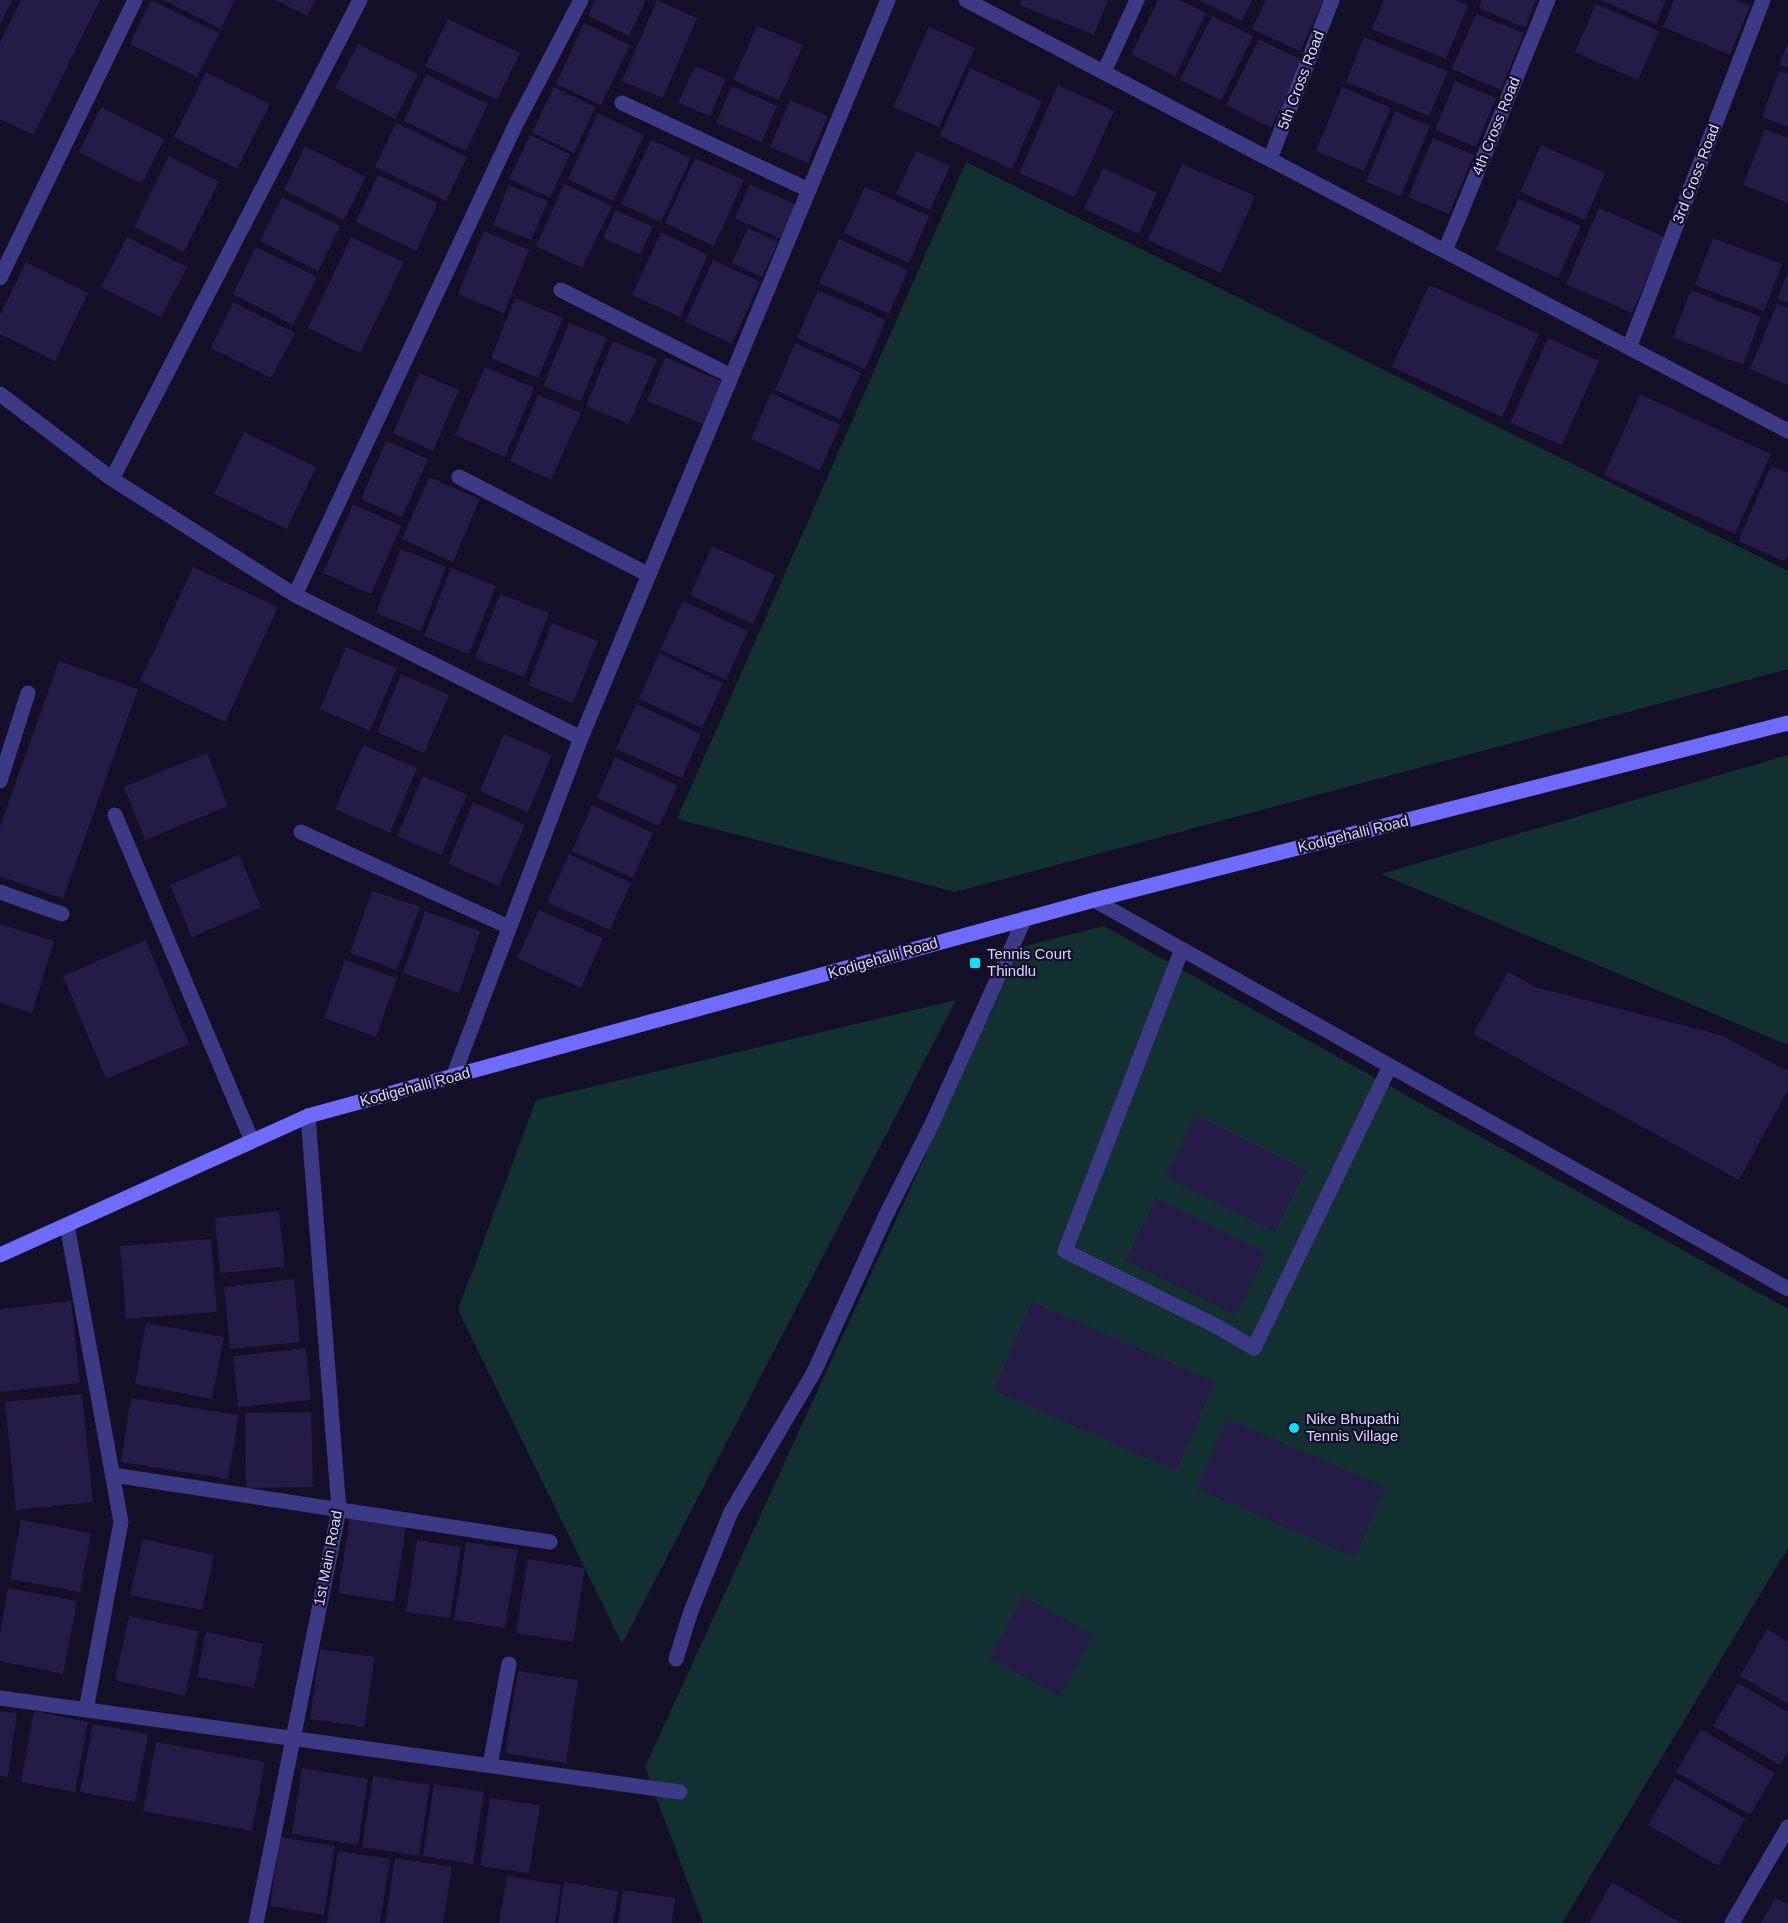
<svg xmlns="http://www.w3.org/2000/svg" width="1788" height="1923" font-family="Helvetica,sans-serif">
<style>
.green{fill:#12302f}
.building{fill:#241b47}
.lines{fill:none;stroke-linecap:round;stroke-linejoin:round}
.street{stroke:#3d3a85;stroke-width:15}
.secondary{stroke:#6f6bff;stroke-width:15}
.poi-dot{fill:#00e5ff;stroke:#130f26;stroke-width:2}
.labels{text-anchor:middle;stroke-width:4.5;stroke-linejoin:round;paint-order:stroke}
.street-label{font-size:15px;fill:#d9d4ff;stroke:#130f26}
.poi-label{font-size:15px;fill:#d9d4ff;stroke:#130f26;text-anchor:start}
</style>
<rect width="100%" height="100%" fill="#130f26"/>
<path class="green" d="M 966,162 L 1788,571 L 1788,669 L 955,892 L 677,819 Z
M 1788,755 L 1788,1045 L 1381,874 Z
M 1104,926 L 1788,1309 L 1788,1548 L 1562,1923 L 703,1923 L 645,1767 L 1021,947 Z
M 956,1000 L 622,1644 L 458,1310 L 536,1100 Z"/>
<path class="building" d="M 0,0 L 12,0 L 0,24 Z
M 21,0 L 100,0 L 33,135 L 0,119 L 0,42 Z
M 151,0 L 219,33 L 197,77 L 130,44 Z
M 163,0 L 235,0 L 221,29 Z
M 275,0 L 315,0 L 307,16 Z
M 595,0 L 646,0 L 629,36 L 588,16 Z
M 657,0 L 697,18 L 663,98 L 622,81 Z
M 1022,0 L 1108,0 L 1094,35 L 1020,5 Z
M 1158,0 L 1179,0 L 1206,13 L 1175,76 L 1131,54 Z
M 1199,0 L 1252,0 L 1242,21 Z
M 1266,0 L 1324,0 L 1300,51 L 1252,29 Z
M 1384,0 L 1455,0 L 1468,5 L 1446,59 L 1372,29 Z
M 1482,0 L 1536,0 L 1525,28 L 1479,8 Z
M 1601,0 L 1666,0 L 1656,24 Z
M 1674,0 L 1735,0 L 1750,6 L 1730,55 L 1663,27 Z
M 1596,4 L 1659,31 L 1638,80 L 1575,52 Z
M 1476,14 L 1524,33 L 1501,90 L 1452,69 Z
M 1212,16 L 1253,36 L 1221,100 L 1180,80 Z
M 448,19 L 520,53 L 497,100 L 425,66 Z
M 584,23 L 630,45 L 601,105 L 556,84 Z
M 757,26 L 803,45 L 779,100 L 733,80 Z
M 929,27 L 975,48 L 939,127 L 893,107 Z
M 1364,37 L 1448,71 L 1429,116 L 1346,82 Z
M 1259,39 L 1304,61 L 1271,128 L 1226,105 Z
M 1788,41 L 1788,68 L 1779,65 Z
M 358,44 L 418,74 L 395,119 L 335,88 Z
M 695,66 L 726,79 L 710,116 L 678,103 Z
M 970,68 L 1042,101 L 1012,169 L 940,136 Z
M 1779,71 L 1788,74 L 1788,127 L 1762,117 Z
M 206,72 L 270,104 L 237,169 L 174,137 Z
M 426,74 L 488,104 L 466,151 L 404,121 Z
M 1455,81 L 1496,98 L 1476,147 L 1435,130 Z
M 1058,85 L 1114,111 L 1075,197 L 1019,173 Z
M 732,86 L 777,106 L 762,142 L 716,123 Z
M 554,87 L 595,107 L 574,153 L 532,132 Z
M 1342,87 L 1391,108 L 1364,171 L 1316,151 Z
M 790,100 L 828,116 L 808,163 L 770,147 Z
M 101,107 L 164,139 L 142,184 L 79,152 Z
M 1395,111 L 1430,126 L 1401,196 L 1366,182 Z
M 598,113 L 644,135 L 613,201 L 568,179 Z
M 396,123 L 467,157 L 446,201 L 375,167 Z
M 1765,129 L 1788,138 L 1788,203 L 1743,185 Z
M 530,135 L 570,154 L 550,198 L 509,179 Z
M 1433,138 L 1474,155 L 1449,214 L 1408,197 Z
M 651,140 L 691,158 L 661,222 L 621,204 Z
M 1541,145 L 1605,173 L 1585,220 L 1520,192 Z
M 305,146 L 366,177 L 344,220 L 284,190 Z
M 916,151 L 950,166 L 930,210 L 896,194 Z
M 169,156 L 219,182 L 184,252 L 134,227 Z
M 695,158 L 744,180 L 714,246 L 665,223 Z
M 1182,164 L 1255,196 L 1221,273 L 1148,240 Z
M 1103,168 L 1157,193 L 1139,234 L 1084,209 Z
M 378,175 L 438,203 L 416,251 L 356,222 Z
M 564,184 L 612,206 L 582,268 L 536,246 Z
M 750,184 L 796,205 L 780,239 L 735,218 Z
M 509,185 L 548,201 L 531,240 L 493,225 Z
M 865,187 L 929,216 L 909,263 L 844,233 Z
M 282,197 L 340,226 L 318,271 L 260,241 Z
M 1518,199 L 1581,226 L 1558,278 L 1496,250 Z
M 1599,208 L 1665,237 L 1632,313 L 1566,284 Z
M 616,210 L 653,227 L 640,255 L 603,238 Z
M 748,228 L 778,242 L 762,277 L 732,263 Z
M 484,231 L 529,250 L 504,313 L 458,294 Z
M 661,232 L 708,255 L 680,317 L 632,295 Z
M 127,237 L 187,267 L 161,317 L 101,287 Z
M 351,237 L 404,262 L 360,353 L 308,328 Z
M 1713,238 L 1782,264 L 1764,311 L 1695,285 Z
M 839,239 L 908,270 L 889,314 L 819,283 Z
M 256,247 L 317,277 L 293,325 L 233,294 Z
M 713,260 L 760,282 L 732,344 L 685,322 Z
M 26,262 L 88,293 L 55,361 L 0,334 L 0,315 Z
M 1788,272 L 1788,303 L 1777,299 Z
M 1429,285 L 1539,334 L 1502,417 L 1392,367 Z
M 818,290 L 886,320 L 865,369 L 797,338 Z
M 1691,290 L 1761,317 L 1743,365 L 1673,337 Z
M 515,298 L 563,318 L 538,378 L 491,358 Z
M 233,302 L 295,333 L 271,378 L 211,348 Z
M 1777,304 L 1788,308 L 1788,385 L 1750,369 Z
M 569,323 L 607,338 L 581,401 L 543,386 Z
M 1548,338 L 1599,361 L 1562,445 L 1510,423 Z
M 613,341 L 657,359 L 629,424 L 586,406 Z
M 795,343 L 861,373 L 840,419 L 775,390 Z
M 665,357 L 721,381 L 703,424 L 647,401 Z
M 485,367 L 534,388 L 505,457 L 455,435 Z
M 419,373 L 459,390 L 433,451 L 393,433 Z
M 771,393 L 840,425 L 820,470 L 751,439 Z
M 1640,394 L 1771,454 L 1735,534 L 1604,475 Z
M 538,395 L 581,413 L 551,480 L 510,461 Z
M 244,432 L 316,467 L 287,529 L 214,494 Z
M 386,441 L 428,459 L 402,517 L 361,499 Z
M 1771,466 L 1788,473 L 1788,553 L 1784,561 L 1738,541 Z
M 429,477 L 480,499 L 453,562 L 402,539 Z
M 353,504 L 401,526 L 371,594 L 323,573 Z
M 712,546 L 775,575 L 753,624 L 690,595 Z
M 401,549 L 446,567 L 421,631 L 376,613 Z
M 193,567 L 278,607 L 225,722 L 140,681 Z
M 451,568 L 496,586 L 469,654 L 424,636 Z
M 500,594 L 549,613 L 524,677 L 475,658 Z
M 683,601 L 748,631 L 726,680 L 660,650 Z
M 552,623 L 598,641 L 573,703 L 528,685 Z
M 346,647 L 397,668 L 370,731 L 320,709 Z
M 659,653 L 723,683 L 702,728 L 639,699 Z
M 59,661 L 138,689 L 63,899 L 0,876 L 0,826 Z
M 401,674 L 449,695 L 424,753 L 377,732 Z
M 636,704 L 701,734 L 682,778 L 616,749 Z
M 504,734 L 552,755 L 528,812 L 480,791 Z
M 363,745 L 417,768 L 390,833 L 335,809 Z
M 207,753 L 228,806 L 145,840 L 124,787 Z
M 615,757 L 678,786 L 659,826 L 597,798 Z
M 423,776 L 467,795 L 441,855 L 397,836 Z
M 473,802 L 525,825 L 499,886 L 448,864 Z
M 592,805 L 653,833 L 633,878 L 572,851 Z
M 569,854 L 631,883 L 610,930 L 547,902 Z
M 239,855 L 261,907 L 192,937 L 170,885 Z
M 372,891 L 420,907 L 397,970 L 350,953 Z
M 539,910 L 603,938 L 581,988 L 517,958 Z
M 425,911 L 480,931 L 459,993 L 403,973 Z
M 0,924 L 54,941 L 32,1013 L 0,1003 Z
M 146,940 L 189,1044 L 106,1079 L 63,976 Z
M 345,960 L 397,978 L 376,1037 L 324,1018 Z
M 1508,972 L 1535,987 L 1721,1035 L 1788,1071 L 1788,1090 L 1739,1180 L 1473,1034 Z
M 1196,1115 L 1306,1170 L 1275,1232 L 1166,1177 Z
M 1156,1198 L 1266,1253 L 1236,1315 L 1126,1260 Z
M 279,1211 L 285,1267 L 220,1273 L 215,1218 Z
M 211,1239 L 217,1312 L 126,1319 L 120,1246 Z
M 294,1279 L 300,1342 L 230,1349 L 224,1287 Z
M 71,1301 L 80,1383 L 0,1392 L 0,1309 Z
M 1032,1302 L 1215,1382 L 1176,1471 L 994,1390 Z
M 146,1323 L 224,1337 L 212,1399 L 135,1384 Z
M 306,1348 L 311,1400 L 238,1407 L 233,1356 Z
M 82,1394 L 93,1502 L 16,1510 L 5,1402 Z
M 131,1398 L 239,1415 L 228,1479 L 121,1462 Z
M 311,1412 L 313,1487 L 246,1488 L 245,1413 Z
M 1227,1419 L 1385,1487 L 1355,1557 L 1197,1489 Z
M 350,1518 L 406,1527 L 394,1602 L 338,1593 Z
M 21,1520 L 91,1533 L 80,1592 L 10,1579 Z
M 143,1539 L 214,1555 L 202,1610 L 130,1595 Z
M 417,1540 L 461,1547 L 450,1618 L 406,1612 Z
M 466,1542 L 518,1550 L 505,1628 L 454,1620 Z
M 528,1559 L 585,1568 L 573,1642 L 516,1633 Z
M 8,1588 L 77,1601 L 63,1674 L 0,1661 L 0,1634 Z
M 1023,1596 L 1093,1635 L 1060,1696 L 990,1658 Z
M 129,1616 L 199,1631 L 185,1696 L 115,1680 Z
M 1767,1629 L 1788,1642 L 1788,1704 L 1740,1676 Z
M 206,1632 L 263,1644 L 254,1688 L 197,1677 Z
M 320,1649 L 375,1657 L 364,1727 L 310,1719 Z
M 518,1671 L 578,1680 L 566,1763 L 505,1753 Z
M 1738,1683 L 1788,1712 L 1788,1751 L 1780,1765 L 1713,1726 Z
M 0,1711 L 17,1713 L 8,1777 L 0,1776 Z
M 34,1711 L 88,1722 L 75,1792 L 21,1782 Z
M 93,1724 L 148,1734 L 135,1802 L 80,1792 Z
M 1701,1729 L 1775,1773 L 1750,1815 L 1676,1772 Z
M 156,1742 L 265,1762 L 252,1831 L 143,1811 Z
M 302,1768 L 368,1779 L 358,1845 L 292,1834 Z
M 373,1776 L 430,1785 L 419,1856 L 362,1847 Z
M 1675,1778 L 1745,1819 L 1718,1866 L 1648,1825 Z
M 434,1784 L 484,1792 L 473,1864 L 423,1856 Z
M 490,1798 L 540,1805 L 529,1873 L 480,1866 Z
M 280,1837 L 335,1846 L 324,1915 L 270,1906 Z
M 338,1851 L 390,1859 L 380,1923 L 327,1923 Z
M 395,1858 L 452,1867 L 443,1923 L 385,1923 Z
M 507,1876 L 561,1885 L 555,1923 L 499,1923 Z
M 564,1882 L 618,1891 L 613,1923 L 558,1923 Z
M 1612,1882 L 1681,1923 L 1589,1923 Z
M 623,1890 L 675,1898 L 672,1923 L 618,1923 Z
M 1775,1898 L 1788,1905 L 1788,1923 L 1761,1923 Z"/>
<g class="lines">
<path class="street" d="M 966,0 L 1788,431
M 1104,72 L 1137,0
M 622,103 L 809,190
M 1270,159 L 1332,0
M 1445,251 L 1548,0
M 0,278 L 135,0
M 561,290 L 731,376
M 1629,348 L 1763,0
M 0,394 L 112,479 L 295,595 L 581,738
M 459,477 L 649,575
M 112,479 L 360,0
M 295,595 L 515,126 L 581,0
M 0,781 L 28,693
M 115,815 L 252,1141
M 301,832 L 509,927
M 0,892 L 62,914
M 1094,900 L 1788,1289
M 1182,949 L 1065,1251 L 1218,1327 L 1254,1348 L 1390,1066
M 453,1077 L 581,738 L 888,0
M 67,1225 L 121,1522 L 86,1710
M 113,1475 L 550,1542
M 676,1659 L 691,1611 L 731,1512 L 814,1372 L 886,1215 L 931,1126 L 1025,918
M 0,1698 L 680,1792
M 490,1765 L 509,1664
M 256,1923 L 339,1510 L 308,1116
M 1732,1923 L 1788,1827"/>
<path class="secondary" d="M 0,1255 L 308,1116 L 1094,900 L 1788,723"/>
</g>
<g class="poi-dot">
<rect x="969" y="957" width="12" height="12" rx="3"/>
<circle cx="1294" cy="1428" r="6"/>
</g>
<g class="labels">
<g class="street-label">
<text transform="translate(1301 80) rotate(-69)" y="5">5th Cross Road</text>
<text transform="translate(1496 126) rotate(-68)" y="5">4th Cross Road</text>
<text transform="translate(1696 174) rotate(-69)" y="5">3rd Cross Road</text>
<text transform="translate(1353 834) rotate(-14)" y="5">Kodigehalli Road</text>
<text transform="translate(883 958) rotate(-16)" y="5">Kodigehalli Road</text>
<text transform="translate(415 1087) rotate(-15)" y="5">Kodigehalli Road</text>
<text transform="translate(328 1558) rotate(-79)" y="5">1st Main Road</text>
</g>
<g class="poi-label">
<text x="987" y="959">Tennis Court<tspan x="987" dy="17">Thindlu</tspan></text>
<text x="1306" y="1424">Nike Bhupathi<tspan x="1306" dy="17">Tennis Village</tspan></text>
</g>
</g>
</svg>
